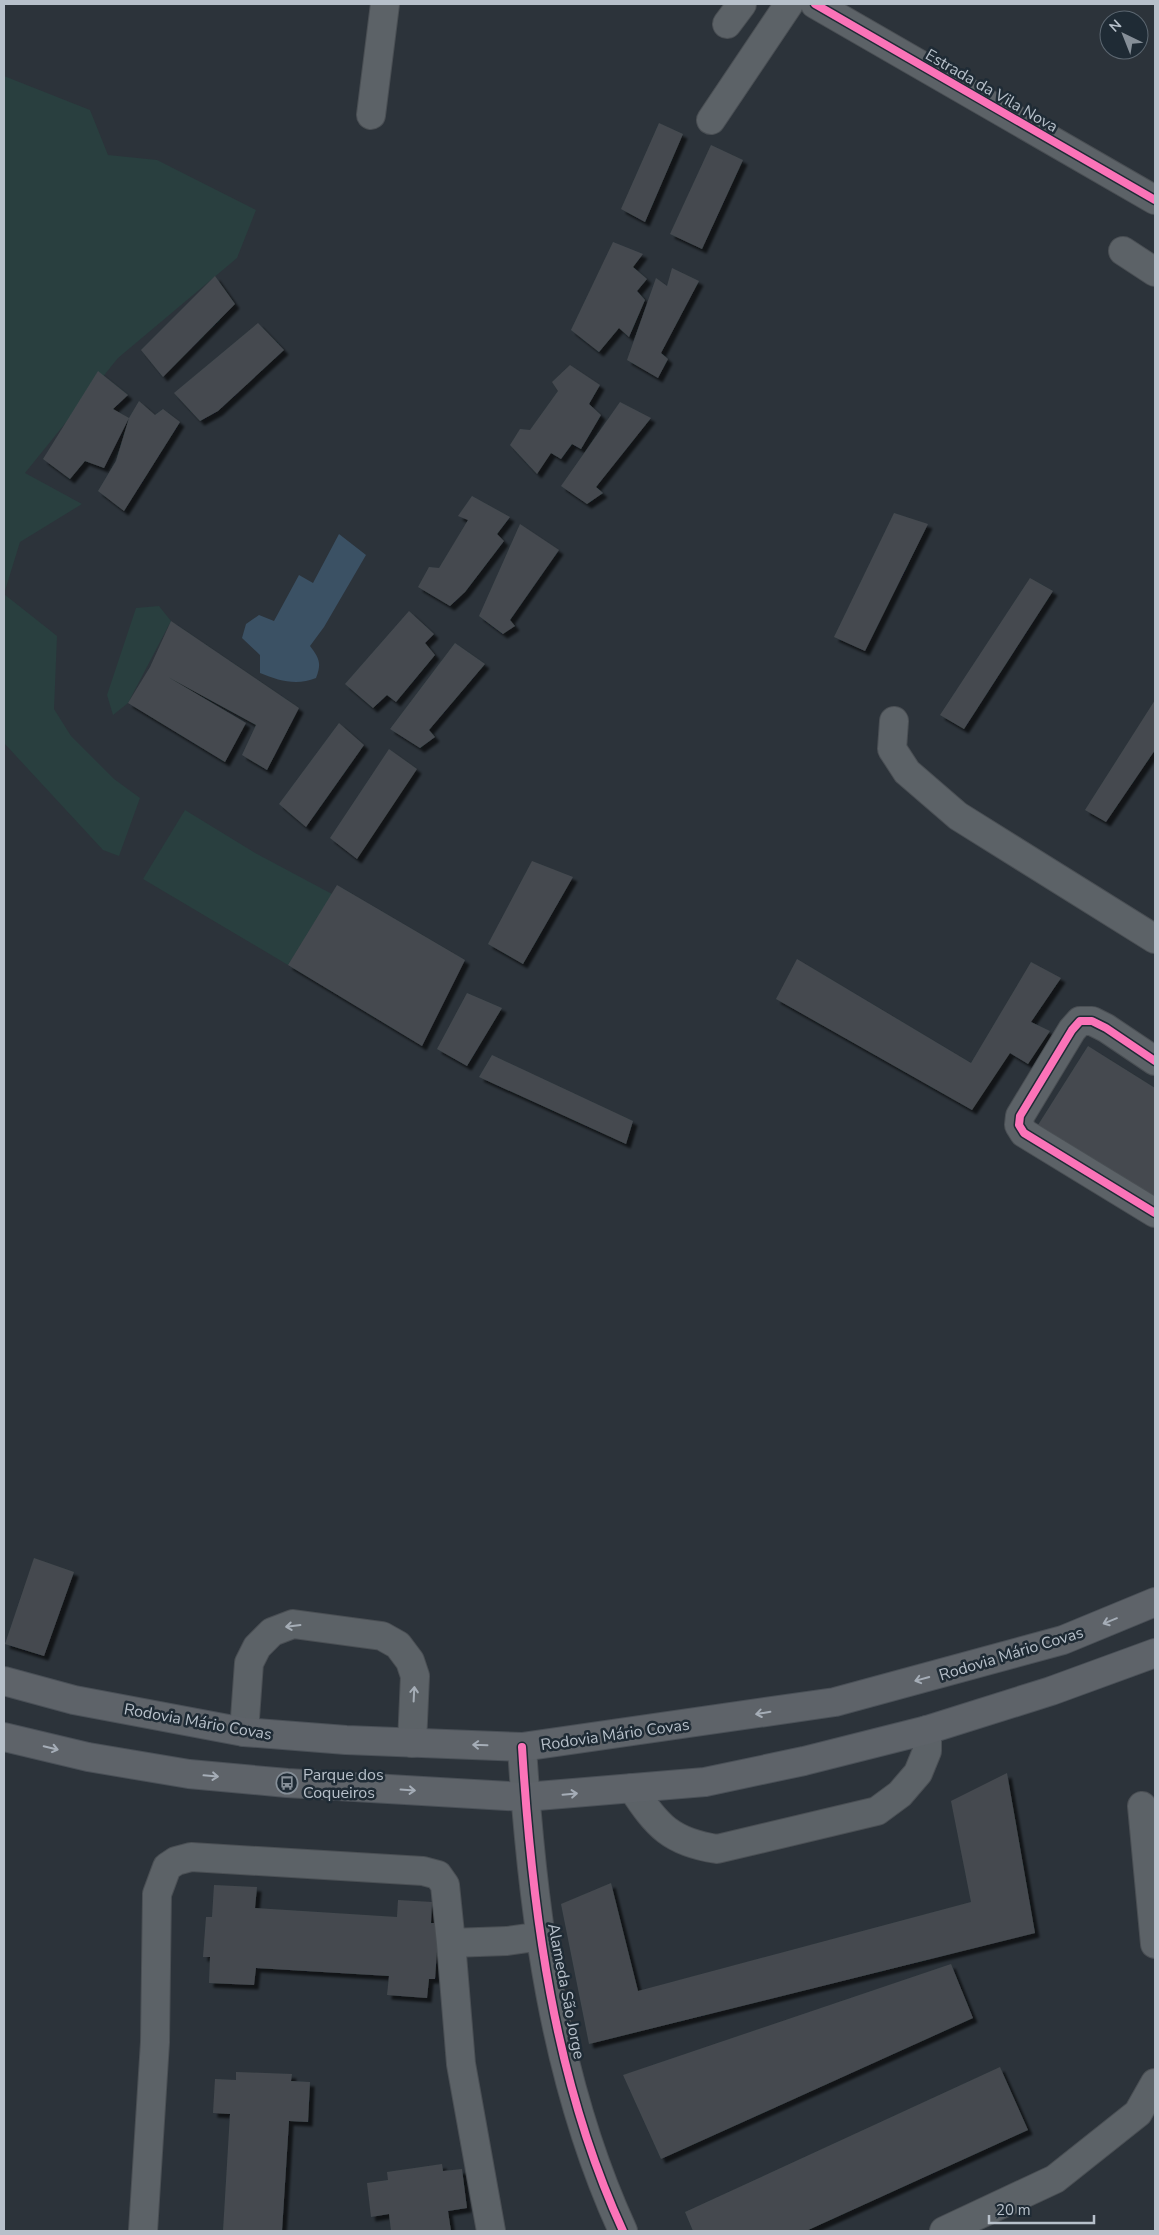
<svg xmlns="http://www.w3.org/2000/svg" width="1159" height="2235" font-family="'Nunito Sans',sans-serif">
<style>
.green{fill:#293f3f}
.water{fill:#3b5164}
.building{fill:#444a4f;filter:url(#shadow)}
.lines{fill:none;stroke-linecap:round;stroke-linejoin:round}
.minor-casing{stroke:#4a4f54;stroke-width:30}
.major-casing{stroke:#4a5057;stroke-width:30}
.minor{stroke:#5c6267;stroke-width:28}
.major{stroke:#5e6369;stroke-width:28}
.cycleway-casing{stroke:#1f2b35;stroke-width:11}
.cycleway{stroke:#fb73b8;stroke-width:8}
.oneway{stroke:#a5adb7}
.oneway2{stroke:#a5adb6}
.labels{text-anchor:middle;stroke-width:5;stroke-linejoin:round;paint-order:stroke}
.street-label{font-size:16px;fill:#b7c0ca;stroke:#1f2b35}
.poi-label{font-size:16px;fill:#b7c0ca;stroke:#1f2b35;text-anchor:start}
</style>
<defs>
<filter id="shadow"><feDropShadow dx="4.5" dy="4.5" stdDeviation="1" flood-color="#0009"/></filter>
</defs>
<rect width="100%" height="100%" fill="#2c333a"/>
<path class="green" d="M 4,76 L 90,110 L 108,155 L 157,160 L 256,210 L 237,258 L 118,358 L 25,473 L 82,504 L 20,542 L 4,594 L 57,636 L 54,709 L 71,736 L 114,779 L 140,798 L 119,856 L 103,850 L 4,743 Z
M 159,606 L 171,621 L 128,703 L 113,715 L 107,695 L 136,608 Z
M 185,810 L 257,854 L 332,894 L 288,965 L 143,879 Z"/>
<path class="water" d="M 339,534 L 366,555 L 324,627 L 310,646 C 319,658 322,663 316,678 C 297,686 279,681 260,673 L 260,655 L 242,638 L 246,624 L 259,615 L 274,621 L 299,575 L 313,583 Z"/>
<path class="building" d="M 659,123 L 683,134 L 645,222 L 621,209 Z
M 711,145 L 743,160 L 702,249 L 670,234 Z
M 613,242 L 643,254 L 633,267 L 647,279 L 637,291 L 645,300 L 629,337 L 619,328 L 599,352 L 571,330 Z
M 672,268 L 699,281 L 661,353 L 668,359 L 658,378 L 627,360 L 656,278 L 667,286 Z
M 215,276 L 235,304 L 163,377 L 141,350 Z
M 258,323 L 284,350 L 218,411 L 200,421 L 174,393 Z
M 570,365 L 600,385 L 589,404 L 601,415 L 581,449 L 572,444 L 561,459 L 551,453 L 537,474 L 510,445 L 520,429 L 530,430 L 558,391 L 552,382 Z
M 98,371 L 128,395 L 113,409 L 129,418 L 104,468 L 85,461 L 70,479 L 43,459 Z
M 139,401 L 155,415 L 163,409 L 180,422 L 124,511 L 98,491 L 116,461 L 129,418 Z
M 620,402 L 651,418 L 596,487 L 603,493 L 587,504 L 561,486 Z
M 472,496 L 510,517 L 497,534 L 504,541 L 465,592 L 450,606 L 418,587 L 429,567 L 439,568 L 468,520 L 458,516 Z
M 894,513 L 928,524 L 865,651 L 834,637 Z
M 520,524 L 559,550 L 510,620 L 515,626 L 503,634 L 479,616 Z
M 1030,578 L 1053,591 L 964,729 L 940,715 Z
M 409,611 L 434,634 L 425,643 L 435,655 L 396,702 L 387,695 L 373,708 L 345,684 Z
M 171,621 L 299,708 L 267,770 L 242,755 L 256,725 L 168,677 L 246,723 L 225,762 L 128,703 L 150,667 Z
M 455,643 L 485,664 L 429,730 L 435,737 L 420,748 L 390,729 Z
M 1155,700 L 1155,750 L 1106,822 L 1085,810 Z
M 339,723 L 364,745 L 306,827 L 279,804 Z
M 389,749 L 417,769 L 357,859 L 330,838 Z
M 532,861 L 573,877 L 523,964 L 488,944 Z
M 337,885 L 465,960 L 422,1046 L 288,965 Z
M 797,959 L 971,1063 L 1031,962 L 1061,978 L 1031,1022 L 1050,1031 L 1028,1064 L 1010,1053 L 972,1110 L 776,999 Z
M 467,993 L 502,1008 L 467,1066 L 437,1049 Z
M 1088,1046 L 1155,1088 L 1155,1198 L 1038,1125 Z
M 492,1055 L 633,1121 L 626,1144 L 479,1077 Z
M 34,1558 L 74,1572 L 44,1656 L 5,1644 Z
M 1007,1773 L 1035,1933 L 589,2044 L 561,1904 L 611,1883 L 638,1991 L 971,1902 L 951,1801 Z
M 214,1885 L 257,1887 L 255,1908 L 397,1917 L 398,1900 L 432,1902 L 431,1923 L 439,1923 L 435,1979 L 429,1979 L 427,1998 L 387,1995 L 389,1976 L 256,1968 L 254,1985 L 209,1983 L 210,1957 L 203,1957 L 206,1917 L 212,1917 Z
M 951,1964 L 973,2018 L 661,2159 L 623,2075 Z
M 1000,2067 L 1028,2130 L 806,2231 L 693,2231 L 685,2212 Z
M 236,2072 L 292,2074 L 291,2081 L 310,2082 L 308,2122 L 289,2121 L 282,2231 L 223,2231 L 230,2114 L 213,2113 L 215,2079 L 236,2080 Z
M 442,2164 L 443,2171 L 462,2169 L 467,2208 L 448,2211 L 451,2231 L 391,2231 L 389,2214 L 371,2217 L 367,2183 L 388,2180 L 387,2172 Z"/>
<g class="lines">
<g class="minor-casing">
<path id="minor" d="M 815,4 L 1155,200
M 727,24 L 742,4
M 371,115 L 385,4
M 711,120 L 789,4
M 1123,251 L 1155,272
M 894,721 L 892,749 L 907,772 L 958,816 L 1155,939
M 1155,1061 L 1106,1028 L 1092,1021 L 1080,1021 L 1072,1030 L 1020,1116 L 1019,1125 L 1024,1133 L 1155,1213
M 244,1732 L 249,1663 L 257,1647 L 272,1632 L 293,1624 L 382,1636 L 398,1645 L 410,1661 L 415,1676 L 412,1743
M 522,1747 C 532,1911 554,2081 623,2231
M 632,1788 C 657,1826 671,1842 717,1849 L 877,1811 L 900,1794 L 918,1773 L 927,1751 L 927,1730
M 1142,1806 L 1155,1944
M 143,2231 L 155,2042 L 157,1894 L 167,1867 L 176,1861 L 191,1857 L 423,1871 L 438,1875 L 445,1885 L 451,1943
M 491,2231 L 461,2064 L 451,1943 L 507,1941 L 542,1936
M 944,2231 L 1055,2179 L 1138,2113 L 1155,2083"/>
</g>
<g class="major-casing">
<path id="major" d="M 4,1681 L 74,1700 L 244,1732 L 346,1740 L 522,1747 L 835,1702 L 1063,1640 L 1155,1602
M 4,1737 L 88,1757 L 189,1774 L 287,1783 L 525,1797 L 705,1782 L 804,1761 L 927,1730 L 1051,1691 L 1155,1653"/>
</g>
<use href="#minor" class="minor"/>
<use href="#major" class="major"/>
<g class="cycleway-casing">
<path id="cycleway" d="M 815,4 L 1155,200
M 1155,1061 L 1106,1028 L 1092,1021 L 1080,1021 L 1072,1030 L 1020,1116 L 1019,1125 L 1024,1133 L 1155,1213
M 522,1747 C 532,1911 554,2081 623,2231"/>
</g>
<use href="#cycleway" class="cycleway"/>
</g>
<defs><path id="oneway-shaft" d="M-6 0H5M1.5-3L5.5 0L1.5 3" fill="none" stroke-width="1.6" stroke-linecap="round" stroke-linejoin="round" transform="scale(1.25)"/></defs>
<g class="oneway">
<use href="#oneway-shaft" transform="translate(1110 1621) rotate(158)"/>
<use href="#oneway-shaft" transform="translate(922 1679) rotate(165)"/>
<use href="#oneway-shaft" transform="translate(763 1713) rotate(171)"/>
<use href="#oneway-shaft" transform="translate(480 1745) rotate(-178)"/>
<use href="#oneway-shaft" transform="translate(51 1748) rotate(13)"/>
<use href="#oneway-shaft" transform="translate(211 1776) rotate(5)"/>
<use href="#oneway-shaft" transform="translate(408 1790) rotate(4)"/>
<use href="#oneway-shaft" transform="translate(570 1794) rotate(-5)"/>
</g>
<g class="oneway2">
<use href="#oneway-shaft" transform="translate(293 1626) rotate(173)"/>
<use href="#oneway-shaft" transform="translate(414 1694) rotate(-87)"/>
</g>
<defs>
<g id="bus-ring" transform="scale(1.125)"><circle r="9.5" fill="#1f2b35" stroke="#868f98" stroke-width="1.5"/><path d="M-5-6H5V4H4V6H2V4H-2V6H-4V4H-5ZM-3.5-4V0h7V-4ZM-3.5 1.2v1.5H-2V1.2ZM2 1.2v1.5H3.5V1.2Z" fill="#868f98"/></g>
</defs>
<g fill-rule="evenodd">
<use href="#bus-ring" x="287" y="1783"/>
</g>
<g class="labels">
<g class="street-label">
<text transform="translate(992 90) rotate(30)" y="6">Estrada da Vila Nova</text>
<text transform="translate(1011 1653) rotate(-17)" y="6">Rodovia Mário Covas</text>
<text transform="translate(198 1721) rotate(10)" y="6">Rodovia Mário Covas</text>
<text transform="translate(615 1734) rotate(-8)" y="6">Rodovia Mário Covas</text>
<text transform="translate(567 1991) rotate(79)" y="6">Alameda São Jorge</text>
</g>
<g class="poi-label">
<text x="303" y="1780">Parque dos<tspan x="303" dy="18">Coqueiros</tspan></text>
</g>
</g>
<rect width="1159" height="2235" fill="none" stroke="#b7c0ca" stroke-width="10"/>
<g transform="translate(1124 35) rotate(317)"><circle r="24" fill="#1f2b35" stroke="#5c6771"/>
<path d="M0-4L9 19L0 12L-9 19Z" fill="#868f98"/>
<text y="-8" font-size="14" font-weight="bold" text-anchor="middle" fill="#b7c0ca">N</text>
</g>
<path d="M989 2215v8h105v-8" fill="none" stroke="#b7c0ca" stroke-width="2.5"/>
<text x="996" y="2215" font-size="15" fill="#b7c0ca" stroke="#1f2b35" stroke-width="4" paint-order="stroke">20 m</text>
</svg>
